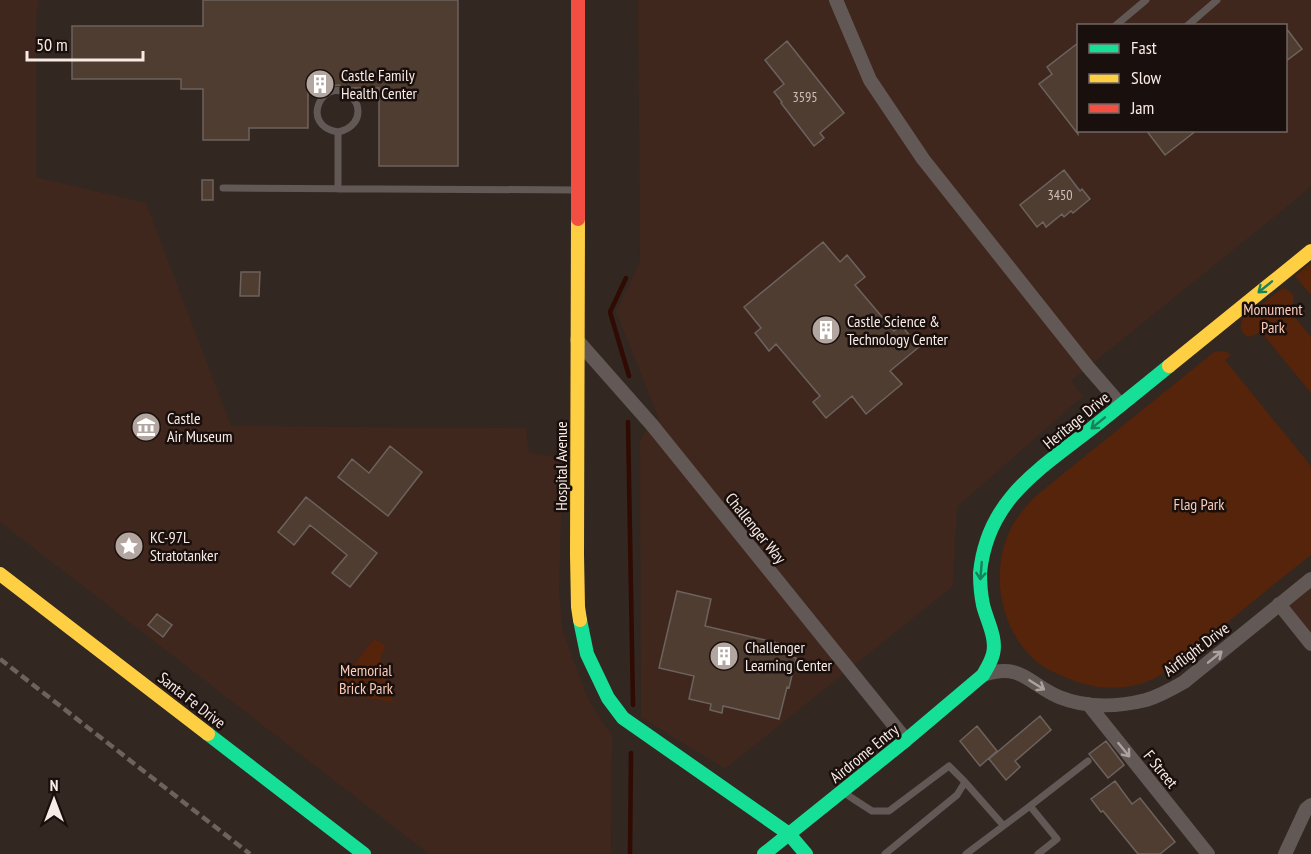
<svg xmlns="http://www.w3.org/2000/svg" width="1311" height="854" font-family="'PT Sans Narrow',sans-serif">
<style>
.built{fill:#3f271d;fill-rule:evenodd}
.green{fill:#55240b}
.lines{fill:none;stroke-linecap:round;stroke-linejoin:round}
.stream{stroke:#300b03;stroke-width:4.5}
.building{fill:#503d32;stroke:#6c625e;stroke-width:1.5}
.lane{stroke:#625956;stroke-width:7}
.street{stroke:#625956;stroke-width:14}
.fast{stroke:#16e098;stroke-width:14}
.slow{stroke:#ffcf43;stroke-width:14}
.jam{stroke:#f24e42;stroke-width:14}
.rail{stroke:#6c625e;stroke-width:4.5;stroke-dasharray:9 4.5;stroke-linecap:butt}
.oneway{stroke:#178259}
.oneway2{stroke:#ada29d}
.labels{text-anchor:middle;stroke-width:5;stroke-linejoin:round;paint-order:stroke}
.number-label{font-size:14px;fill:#cebfb8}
.poi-label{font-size:16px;fill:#f8eae4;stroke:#190f0c;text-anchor:start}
.park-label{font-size:16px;fill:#fbccb9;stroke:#190f0c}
.street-label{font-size:16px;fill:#f8eae4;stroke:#190f0c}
</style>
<rect width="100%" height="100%" fill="#322721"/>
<path class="built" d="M 0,0 L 39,0 L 36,15 L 36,177 L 146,203 L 231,426 L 526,428 L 529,453 L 563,457 L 559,592 L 563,632 L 587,696 L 602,722 L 612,734 L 611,854 L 429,854 L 0,522 Z
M 638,0 L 1311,0 L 1311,187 L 1071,381 L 1083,396 L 957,507 L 953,586 L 725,769 L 641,717 L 640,441 L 645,431 L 659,419 L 616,311 L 640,262 ZM 1078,26 L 1286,26 L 1286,130 L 1078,130 Z
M 1311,586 L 1311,645 L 1282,608 Z"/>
<path class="green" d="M 1311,263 L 1311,295 L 1295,276 Z
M 1283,288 C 1295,292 1297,301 1289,310 L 1311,337 L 1311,393 L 1261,332 L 1249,337 C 1240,333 1239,326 1243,318 Z
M 1219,351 L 1227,352 L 1231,355 L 1225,360 L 1311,466 L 1311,555 C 1275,583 1240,612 1204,641 C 1184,656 1165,677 1140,684 C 1114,691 1089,688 1065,677 C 1058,674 1050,671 1044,667 C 1005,641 990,584 1006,540 C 1012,522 1024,508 1037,495 L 1214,352 Z
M 374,639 L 384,645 L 385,649 L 381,655 L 380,662 L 390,688 L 393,702 L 333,692 Z"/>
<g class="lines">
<path class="stream" d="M 626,278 L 610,312 L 629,376
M 628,422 L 633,705
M 630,854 L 631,753"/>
</g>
<path class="building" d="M 203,0 L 458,0 L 458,166 L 379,166 L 379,88 L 349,88 L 338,85 L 325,88 L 308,88 L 308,128 L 249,128 L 249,140 L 203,140 L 203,89 L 181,89 L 181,79 L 72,79 L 72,26 L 203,26 Z
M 1286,28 L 1302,49 L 1286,61 Z
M 787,41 L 844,113 L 820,133 L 824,138 L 814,146 L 781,103 L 782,102 L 774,92 L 784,84 L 765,60 Z
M 1078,43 L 1078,134 L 1039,84 L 1052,74 L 1047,67 Z
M 1146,130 L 1197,130 L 1165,155 Z
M 1064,170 L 1080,191 L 1082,189 L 1090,199 L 1073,213 L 1071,211 L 1064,217 L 1062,214 L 1046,227 L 1043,222 L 1037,227 L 1020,205 Z
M 202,180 L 213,180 L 213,200 L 202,200 Z
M 823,242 L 840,262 L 847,255 L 865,277 L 855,285 L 894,331 L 901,325 L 919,347 L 890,371 L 902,384 L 866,414 L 852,396 L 826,418 L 813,402 L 820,396 L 776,344 L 769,351 L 755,333 L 761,328 L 744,307 Z
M 241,272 L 260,272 L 259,296 L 240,296 Z
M 390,446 L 422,472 L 388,516 L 338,477 L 352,459 L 369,473 Z
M 306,497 L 377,553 L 350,587 L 332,573 L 347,555 L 310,525 L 294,545 L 278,532 Z
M 677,591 L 711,599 L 705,626 L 778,643 L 776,653 L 796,658 L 789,688 L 787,687 L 779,719 L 723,706 L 722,713 L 710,710 L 711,704 L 689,699 L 694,676 L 659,668 Z
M 157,614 L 172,625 L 163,637 L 148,625 Z
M 1040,716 L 1051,730 L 1015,761 L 1020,767 L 1006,780 L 989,759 Z
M 977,726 L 997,751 L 980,766 L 960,741 Z
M 1106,741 L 1124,765 L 1108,778 L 1089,754 Z
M 1115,781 L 1132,804 L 1140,798 L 1175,842 L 1160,854 L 1138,854 L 1103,811 L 1101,812 L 1091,799 Z"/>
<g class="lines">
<path class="lane" d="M 1115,26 L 1146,0
M 1187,26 L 1217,0
M 223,188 L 575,190
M 338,189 L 338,132 C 352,129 361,119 357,105 C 355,100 352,97 348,94 C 322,77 299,126 338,132
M 965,782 L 1003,825
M 843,792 L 858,802 L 872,811 L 889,811 L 949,766 L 965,782 L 957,795 L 885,854
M 966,854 L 1030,806
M 1038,854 L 1057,839 L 1030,806 L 1088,761"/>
<path class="street" d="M 836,0 L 870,80 L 923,159 L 1088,367 L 1121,405
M 577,340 L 652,425 L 906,740
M 1279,604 L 1311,644
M 983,675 C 1022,662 1028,684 1059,697 C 1086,708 1118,707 1146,700 C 1159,696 1172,689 1184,682 L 1311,579
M 1088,704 L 1208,854
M 1285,854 L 1306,809 L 1311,805"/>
<path class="fast" d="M 580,620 L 587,654 L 608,698 L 623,718 L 789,834 L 806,854
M 208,734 L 364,854
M 764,854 L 906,740 L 983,675 C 987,668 991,662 993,654 C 997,638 987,621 983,605 C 981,595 980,584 980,573 C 987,502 1035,472 1087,432 C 1115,410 1142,388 1169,366"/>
<path class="slow" d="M 578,219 L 577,555 L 578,607 L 580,620
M 1169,366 L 1311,251
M 0,574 L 208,734"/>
<path class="jam" d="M 578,219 L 578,0"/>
<path class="rail" d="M 0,659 L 250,854"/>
</g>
<defs><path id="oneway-shaft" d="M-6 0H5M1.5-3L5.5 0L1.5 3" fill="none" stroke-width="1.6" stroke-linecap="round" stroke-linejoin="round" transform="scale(1.5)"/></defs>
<g class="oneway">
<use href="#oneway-shaft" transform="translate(1265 287) rotate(141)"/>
<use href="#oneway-shaft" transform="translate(1098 423) rotate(141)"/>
<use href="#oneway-shaft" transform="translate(981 571) rotate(95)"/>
</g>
<g class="oneway2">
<use href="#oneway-shaft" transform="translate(1215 657) rotate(-39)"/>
<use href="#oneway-shaft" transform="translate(1037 685) rotate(32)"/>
<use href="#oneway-shaft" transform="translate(1124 750) rotate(51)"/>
</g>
<defs>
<g id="building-disc" transform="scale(1.5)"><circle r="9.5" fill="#b3a6a0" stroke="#190f0c"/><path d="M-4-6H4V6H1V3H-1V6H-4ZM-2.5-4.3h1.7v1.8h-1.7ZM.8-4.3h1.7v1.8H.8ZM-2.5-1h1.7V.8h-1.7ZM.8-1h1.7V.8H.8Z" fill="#fff"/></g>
<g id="museum-disc" transform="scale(1.5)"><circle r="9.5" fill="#b3a6a0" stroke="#190f0c"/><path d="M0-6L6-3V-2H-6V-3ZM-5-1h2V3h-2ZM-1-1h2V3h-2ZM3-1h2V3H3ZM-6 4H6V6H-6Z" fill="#fff"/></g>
<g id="sight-disc" transform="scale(1.5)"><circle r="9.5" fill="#b3a6a0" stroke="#190f0c"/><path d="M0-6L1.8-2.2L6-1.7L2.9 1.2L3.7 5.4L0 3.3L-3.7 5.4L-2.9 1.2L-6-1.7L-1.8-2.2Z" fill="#fff"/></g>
</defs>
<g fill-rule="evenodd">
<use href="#building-disc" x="320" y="84"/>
<use href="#building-disc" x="826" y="330"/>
<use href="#museum-disc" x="146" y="427"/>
<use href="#sight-disc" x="129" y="546"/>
<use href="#building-disc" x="724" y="656"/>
</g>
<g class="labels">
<g class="number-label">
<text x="805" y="102">3595</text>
<text x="1060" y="200">3450</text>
</g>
<g class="poi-label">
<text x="341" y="81">Castle Family<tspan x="341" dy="18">Health Center</tspan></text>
<text x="847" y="327">Castle Science &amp;<tspan x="847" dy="18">Technology Center</tspan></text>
<text x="167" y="424">Castle<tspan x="167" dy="18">Air Museum</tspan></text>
<text x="150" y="543">KC-97L<tspan x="150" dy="18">Stratotanker</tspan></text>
<text x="745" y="653">Challenger<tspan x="745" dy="18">Learning Center</tspan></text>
</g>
<g class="park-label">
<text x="1273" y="315">Monument<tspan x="1273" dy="18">Park</tspan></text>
<text x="1199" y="510">Flag Park</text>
<text x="366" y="676">Memorial<tspan x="366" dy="18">Brick Park</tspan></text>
</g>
<g class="street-label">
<text transform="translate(1076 420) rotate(-39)" y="6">Heritage Drive</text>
<text transform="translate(561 466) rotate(-90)" y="6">Hospital Avenue</text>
<text transform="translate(756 528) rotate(51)" y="6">Challenger Way</text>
<text transform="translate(1196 649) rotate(-37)" y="6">Airflight Drive</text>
<text transform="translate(192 700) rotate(38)" y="6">Santa Fe Drive</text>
<text transform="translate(864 753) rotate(-39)" y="6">Airdrome Entry</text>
<text transform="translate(1161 769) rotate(51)" y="6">F Street</text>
</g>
</g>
<rect x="1077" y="24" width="210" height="108" fill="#190f0c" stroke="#726762" stroke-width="1.5"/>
<rect x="1089" y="44" width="30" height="9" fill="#16e098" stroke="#726762" stroke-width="1.5"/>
<text x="1131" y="54" font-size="18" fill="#f8eae4">Fast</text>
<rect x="1089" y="74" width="30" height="9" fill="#ffcf43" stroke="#726762" stroke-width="1.5"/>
<text x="1131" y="84" font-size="18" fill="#f8eae4">Slow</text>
<rect x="1089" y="104" width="30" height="9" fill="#f24e42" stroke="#726762" stroke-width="1.5"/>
<text x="1131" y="114" font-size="18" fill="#f8eae4">Jam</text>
<g transform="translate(54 800)" stroke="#190f0c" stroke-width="4.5" paint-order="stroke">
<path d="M0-4.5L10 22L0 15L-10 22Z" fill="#f8eae4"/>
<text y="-9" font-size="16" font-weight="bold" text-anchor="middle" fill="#f8eae4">N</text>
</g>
<path d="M27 51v9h116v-9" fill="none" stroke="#f8eae4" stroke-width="3"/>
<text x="36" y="51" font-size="18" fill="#f8eae4" stroke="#190f0c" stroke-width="4.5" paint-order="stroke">50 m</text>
</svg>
